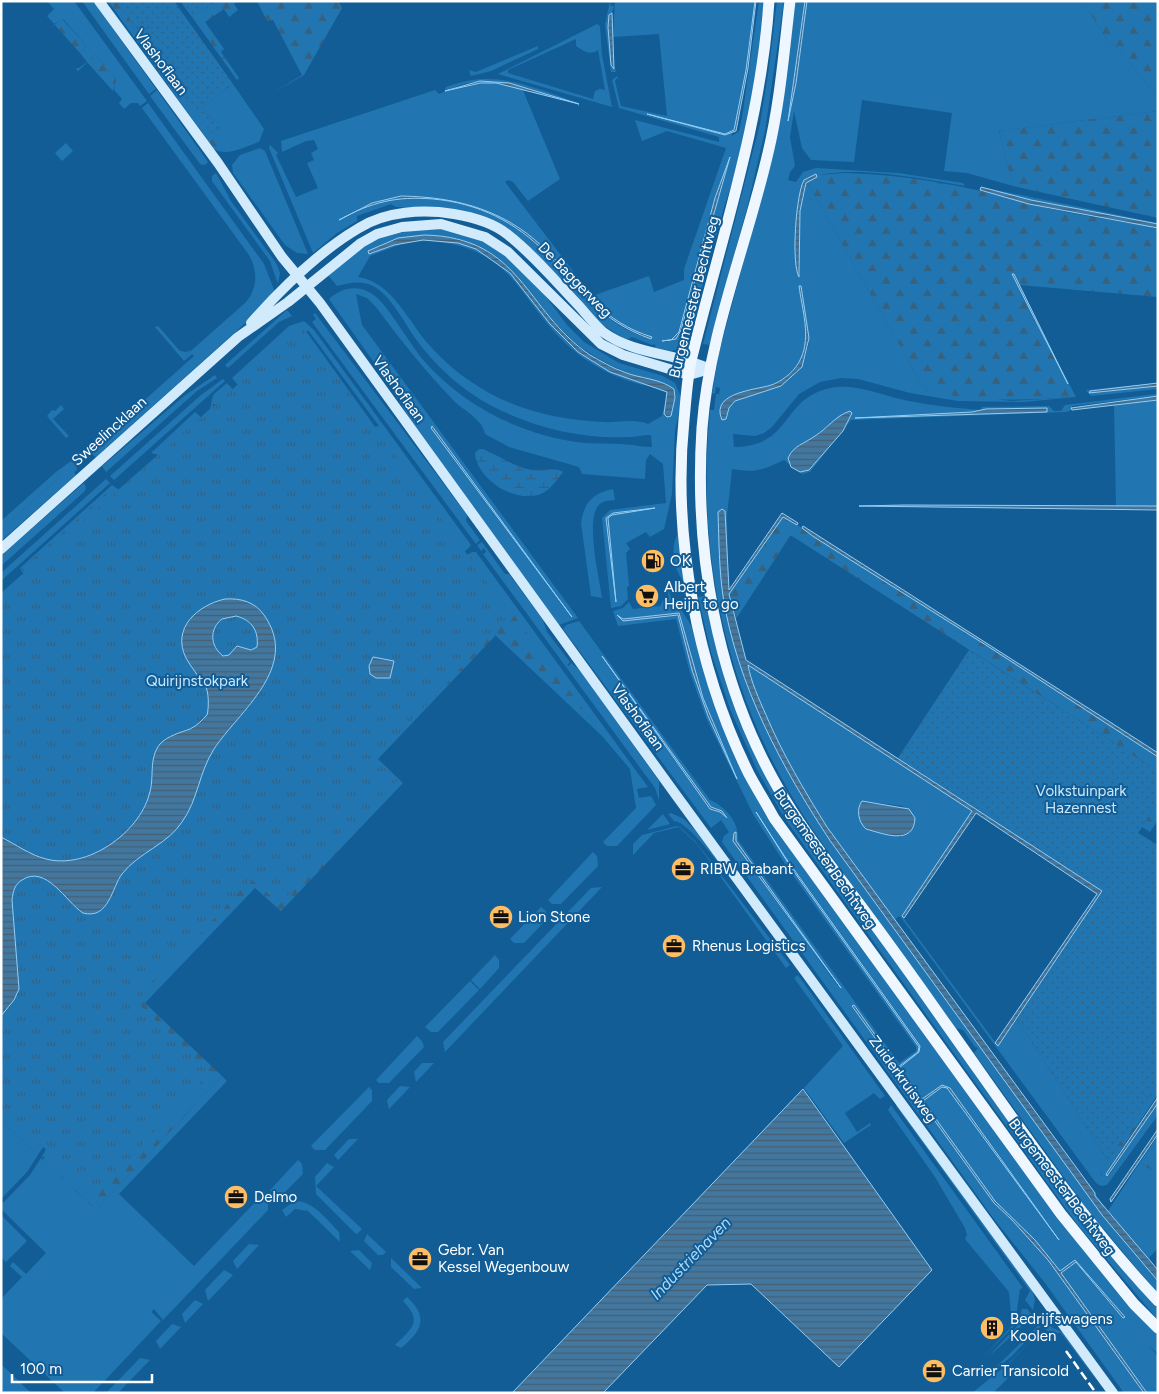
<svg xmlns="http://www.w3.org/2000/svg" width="1159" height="1394" font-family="Figtree,sans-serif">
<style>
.grass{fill:#2176b2;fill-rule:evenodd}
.forest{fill:url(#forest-firs)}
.wetland{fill:url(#wetland-marsh)}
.park{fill:url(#park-tufts)}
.garden{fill:url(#garden-dots)}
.water{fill:url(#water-rules);stroke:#94cef6;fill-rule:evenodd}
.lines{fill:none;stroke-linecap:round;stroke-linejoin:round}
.secondary{stroke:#d1eafc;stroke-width:10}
.primary{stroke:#eef7ff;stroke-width:11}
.rail{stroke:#fff;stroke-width:2.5;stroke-dasharray:9 4;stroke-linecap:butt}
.labels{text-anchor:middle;stroke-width:4;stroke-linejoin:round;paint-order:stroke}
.street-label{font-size:15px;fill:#fff;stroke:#125d95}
.poi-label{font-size:15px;fill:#fff;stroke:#125d95;text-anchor:start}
.park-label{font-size:15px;fill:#cae8fd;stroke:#125d95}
.water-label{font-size:16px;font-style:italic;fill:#aedaf9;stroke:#125d95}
</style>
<defs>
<pattern id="forest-firs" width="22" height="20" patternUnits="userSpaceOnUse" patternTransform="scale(1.25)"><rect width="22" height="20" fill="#2176b2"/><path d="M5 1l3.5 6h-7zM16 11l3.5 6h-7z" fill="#36617f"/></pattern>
<pattern id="wetland-marsh" width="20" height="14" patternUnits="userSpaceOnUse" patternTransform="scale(1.25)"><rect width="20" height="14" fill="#2176b2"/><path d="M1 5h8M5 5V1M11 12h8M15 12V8" fill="none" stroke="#36617f"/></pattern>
<pattern id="park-tufts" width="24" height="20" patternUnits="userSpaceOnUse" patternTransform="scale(1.25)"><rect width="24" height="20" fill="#2176b2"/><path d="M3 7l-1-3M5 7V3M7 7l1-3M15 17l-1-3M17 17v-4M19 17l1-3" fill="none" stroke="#36617f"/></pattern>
<pattern id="garden-dots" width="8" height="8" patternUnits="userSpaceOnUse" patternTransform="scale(1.25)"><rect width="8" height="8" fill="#2176b2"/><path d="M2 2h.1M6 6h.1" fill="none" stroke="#36617f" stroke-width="1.8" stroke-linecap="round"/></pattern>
<pattern id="water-rules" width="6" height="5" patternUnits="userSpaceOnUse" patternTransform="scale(1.25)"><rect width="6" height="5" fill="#42779f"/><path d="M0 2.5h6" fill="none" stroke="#485f71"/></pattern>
</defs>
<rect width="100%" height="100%" fill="#125d95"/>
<path class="grass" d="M 47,1 L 74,1 L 147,101 L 140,106 L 138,103 L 131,103 L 124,109 L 119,103 L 122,99 L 114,90 L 116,79 L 95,55 L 78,71 L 76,70 L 77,68 L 79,68 L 87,62 L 80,53 L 87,46 L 63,19 L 54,24 L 47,16 L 54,9 Z
M 82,1 L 93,1 L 156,89 L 149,94 Z
M 106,1 L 211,145 L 223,149 L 211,133 L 222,127 L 201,108 L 233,84 L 264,129 L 259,142 C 244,147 226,158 212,148 Z
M 610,1 L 611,6 L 614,6 L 612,13 L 609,15 L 608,27 L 612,68 L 615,68 L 616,72 L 611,72 L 605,24 Z
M 615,1 L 755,1 L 746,70 L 734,130 L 725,134 L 647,114 L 725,135 L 732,133 L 732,136 L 739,131 L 742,117 L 759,1 L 767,1 L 742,153 L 725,204 L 688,338 C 680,354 668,352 653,348 L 656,346 L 654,344 L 652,345 L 632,337 L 626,340 L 600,323 L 512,234 L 436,208 L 396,207 L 391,204 L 357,216 L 357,221 L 337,233 L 313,253 L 269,148 L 270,145 L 278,153 L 276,155 L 296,197 L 318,188 L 307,163 L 314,160 L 311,153 L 318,149 L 314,140 L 306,141 L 282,152 L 281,141 L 435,90 L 439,94 L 444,92 L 446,87 C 458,83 472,79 484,79 C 516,78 549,93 579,103 L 579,107 L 576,103 C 535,92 488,68 447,91 L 490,82 L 522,88 L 560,179 L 528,201 L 513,182 L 508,180 L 505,182 L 592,296 L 649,276 L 654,292 L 684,280 L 684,269 L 726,148 L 667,131 L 642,141 L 635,120 L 620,116 L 719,142 L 719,137 L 619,108 L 612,80 L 617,76 L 619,80 L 617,78 L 615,81 L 621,106 L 667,116 L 659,34 L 613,37 ZM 730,158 L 681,330 L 678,337 L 665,342 L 662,340 L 670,340 L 679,332 L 715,198 ZM 401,196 C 459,197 509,211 550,254 C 583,289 603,322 652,337 L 651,339 C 603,326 580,287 547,254 C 514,221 476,202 429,199 C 418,198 406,197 395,198 C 377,201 361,212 345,216 L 372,203 Z
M 777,1 L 784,1 L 765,131 L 748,204 L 710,345 L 703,344 L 760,124 L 769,68 Z
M 795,1 L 805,1 L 788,120 L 796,83 L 807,1 L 1083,1 L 1107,40 L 1120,50 L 1158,98 L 1158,111 L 999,131 L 1013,186 L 967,173 L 944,171 L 952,113 L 862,100 L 854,162 L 811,160 L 802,148 L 794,111 L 790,137 L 795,166 L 790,172 L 788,180 L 796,182 L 803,172 L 816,168 L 898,173 L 963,183 L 965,186 C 923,179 843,162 804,180 L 797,216 L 798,276 L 800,275 L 800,211 L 807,182 L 925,390 L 1011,401 L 1076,397 L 1023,402 L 958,401 L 910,393 L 858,379 L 841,378 L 820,382 L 799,394 L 772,427 L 764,433 L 755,436 L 733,434 L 734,447 C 792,446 780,402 826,389 C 854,381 882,396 909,401 C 933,406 957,408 981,410 L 982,407 L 1049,406 L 1054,411 L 1061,411 L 1065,405 L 1155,394 L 1158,396 L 1072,406 L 1072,410 L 1066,412 L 851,420 L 810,472 L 802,474 L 798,471 L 809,470 L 843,431 L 852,413 L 850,411 C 835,417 828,428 815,436 C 804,444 794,445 788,458 L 790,465 L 784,460 C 763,470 755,473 732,469 L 727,516 L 728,579 L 725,511 L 722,509 C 718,528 720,546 721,566 C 727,667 776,759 831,842 L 1076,1179 L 1102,1215 L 1158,1281 L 1158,1294 L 1087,1209 L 974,1053 L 978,1048 L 975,1047 L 963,1030 L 956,1028 C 923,983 890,937 857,891 C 832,857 807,824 787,788 C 721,672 697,542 710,410 L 714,410 L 716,394 L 719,394 L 720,388 L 716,387 L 715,394 L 712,393 L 720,349 L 757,212 ZM 799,287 L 809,343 L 802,367 L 781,386 L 735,401 L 729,408 L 726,419 L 722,420 C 709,391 761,390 775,383 C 787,377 797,368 802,356 C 810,335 802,309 799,287 ZM 1046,408 L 1047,412 L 855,418 L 972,412 L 986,409 Z
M 597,24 L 600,26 L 602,55 L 612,107 L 498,74 ZM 576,39 L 576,46 C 583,51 591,56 598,50 L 605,90 L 600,89 L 595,91 L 593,99 L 508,73 L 508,70 Z
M 538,46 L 538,49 L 491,71 L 471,76 L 469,70 L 476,72 Z
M 157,90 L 208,162 L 205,165 L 200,164 L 150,96 Z
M 148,103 L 264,264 L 275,292 L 264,306 L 241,327 L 96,457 L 90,453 L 85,457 L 79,452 L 84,454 L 194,356 L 192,354 L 184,361 L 155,327 L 158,326 L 180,351 L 186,352 L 191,350 L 184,357 L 245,303 C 258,289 258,271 249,255 L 142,108 Z
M 66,143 L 73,151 L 62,161 L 55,153 Z
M 260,148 L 265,151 L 308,254 L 297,253 L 285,245 L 233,173 L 232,165 L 240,155 Z
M 216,173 L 231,201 L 276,263 L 280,273 L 278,284 L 270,261 L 212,181 L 212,176 Z
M 981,187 L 1158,223 L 1158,224 L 1031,200 Z
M 416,229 L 447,229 L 471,235 L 506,254 L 538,286 L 567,325 L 584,342 L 619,363 L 663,376 L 675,383 L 682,399 L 675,430 L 672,494 L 664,529 L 650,537 L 646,532 L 626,543 L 630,549 L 626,553 L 629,586 L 627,587 L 628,599 L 621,606 L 611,608 L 602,518 L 610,510 L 666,503 L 663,464 L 650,454 L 646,460 L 645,479 L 582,474 L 579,467 L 509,447 L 485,434 C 482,419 466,412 455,402 C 426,372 401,341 376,307 L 367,298 L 356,294 L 362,325 L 578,618 L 559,625 L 415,428 L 388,382 L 329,299 C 343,287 359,284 375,296 C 390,308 410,345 425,362 C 466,408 524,436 584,443 C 600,444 617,443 633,445 C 640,446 645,447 652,447 L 651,435 C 643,435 637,437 629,437 C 584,439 539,429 500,410 C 468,395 439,370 418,342 C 406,326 391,295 373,286 C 360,280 350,283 337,286 L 327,274 L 375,239 ZM 432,235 C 517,241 522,299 577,344 C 606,367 639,377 674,389 L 675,398 L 671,416 L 664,414 L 667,392 L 610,372 L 578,352 L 550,324 L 510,273 L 476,249 L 458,243 L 428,239 L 401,243 L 370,254 C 385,237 410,237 432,235 ZM 428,241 C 520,247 518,307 578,354 C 594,366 612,376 632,382 C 643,386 655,386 665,392 L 667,395 L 662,416 L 648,424 C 635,418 617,423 603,422 C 557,420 511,409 473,383 C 457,373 443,360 430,346 C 408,322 393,282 358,277 L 370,256 L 407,242 ZM 432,427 L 572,617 L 432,428 ZM 655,508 L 612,515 L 608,518 L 616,602 L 606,518 L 613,513 Z
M 287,310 L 292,316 L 279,322 L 228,368 L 225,365 Z
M 315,313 L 467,515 L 466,521 L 480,540 L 476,544 L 312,322 L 316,319 L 313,315 Z
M 304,321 L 314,330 L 471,545 C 456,566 405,571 382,563 C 372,559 364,552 356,546 C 336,532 320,525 296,524 C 292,512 285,506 273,501 C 238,486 220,506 187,514 L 202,456 L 212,399 L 214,394 L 227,383 L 235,392 L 219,404 L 213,404 L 209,438 L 191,509 C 226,499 249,480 285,503 C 292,508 298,511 299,520 L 318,522 L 336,528 C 323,501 338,470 338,440 L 347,432 L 379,426 L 308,330 L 288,362 L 283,381 L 287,378 L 300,387 L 303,384 L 327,400 L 330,435 L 297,473 L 294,474 L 280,462 L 273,461 L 260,472 L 223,431 L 224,428 L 241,413 L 233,404 L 234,403 L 243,412 L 224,429 L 227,433 L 260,469 L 272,459 L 281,460 L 296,472 L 328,434 L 325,401 L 304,387 L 301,390 L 288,381 L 285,385 L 272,377 L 275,372 L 270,369 L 249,398 L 232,378 L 289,326 ZM 371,515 C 371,524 366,534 358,537 L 347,532 L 347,528 L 362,518 ZM 388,519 L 403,519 L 415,526 L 420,545 L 414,563 L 381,561 L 374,546 L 372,527 Z
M 215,375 L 217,378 L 197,391 L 106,472 L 102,466 L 107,462 L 184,396 Z
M 223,379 L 225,381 L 114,480 L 110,476 L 201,395 Z
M 1158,383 L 1089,393 L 1158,386 L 1158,389 L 1091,396 L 1086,390 Z
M 1158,400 L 1158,506 L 1116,506 L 1114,404 Z
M 61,405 L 64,409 L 53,419 L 69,436 L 66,438 L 47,416 L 52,410 L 55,411 Z
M 195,412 L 202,418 L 159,455 L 151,453 Z
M 71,461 L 76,465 L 77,470 L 74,472 L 76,475 L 1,541 L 1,530 L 56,480 L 59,476 L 56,472 Z
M 106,479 L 110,483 L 1,581 L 1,573 Z
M 84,483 L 86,487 L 85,491 L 1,566 L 1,555 Z
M 112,485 L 125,494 L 56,608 L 53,607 L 48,614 L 44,610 L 20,568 ZM 113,488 L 119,492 L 47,611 L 22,569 Z
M 613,489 L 615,500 C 612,501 606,500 603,502 C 582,511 600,579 602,598 L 591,596 L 581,523 C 584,502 593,493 613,489 Z
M 678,533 L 684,582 C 673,569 670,548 678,533 Z
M 482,542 L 505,574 L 509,574 L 543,620 L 547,632 L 570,662 L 567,665 L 569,666 L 571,663 L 580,670 L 659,781 L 659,800 L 655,788 L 483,554 L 486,552 L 484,548 L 481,551 L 477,545 Z
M 472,552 L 476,552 L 648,787 L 637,789 L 639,798 L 651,796 L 656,805 L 617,846 L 607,846 L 603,842 L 636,808 L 630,769 L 602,736 L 496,636 L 496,632 L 598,729 L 465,556 Z
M 667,587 L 673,602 L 676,601 L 695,632 L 748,775 L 1116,1289 L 1158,1335 L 1158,1354 L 1149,1346 L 1158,1356 L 1158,1393 L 1147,1393 L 1061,1273 L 1076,1262 L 1123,1318 L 1125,1317 L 1075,1260 L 1060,1272 L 1035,1240 L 995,1201 L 922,1101 L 942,1087 L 947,1088 L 1059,1240 L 950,1088 L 942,1085 L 922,1099 L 899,1068 L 919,1052 L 920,1046 L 785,857 L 756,812 L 792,869 L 919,1047 L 918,1052 L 898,1067 L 854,1005 L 852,1007 L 994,1203 L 1012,1220 L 1048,1260 L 1144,1393 L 1124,1393 L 1045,1283 L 994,1219 L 722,842 L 724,836 L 729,832 L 721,820 L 711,828 L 563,629 L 566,625 L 579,621 L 710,800 C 726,807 739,822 738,840 L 899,1063 L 916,1051 L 916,1047 L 787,867 L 754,816 L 707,720 L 690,673 L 676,619 L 618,626 L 613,611 L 623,608 L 629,602 L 633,609 L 660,606 L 663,600 L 669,599 ZM 678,613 L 703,698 L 737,778 L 708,716 L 692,670 L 678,615 L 623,621 L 618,615 L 623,619 ZM 602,656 L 711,807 L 722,811 L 726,819 L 720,812 L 710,809 ZM 736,832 L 736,841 L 840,986 L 839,987 L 825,968 L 734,842 Z
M 705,596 L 766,772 L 1130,1278 L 1158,1309 L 1158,1320 L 1077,1224 L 785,819 L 757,770 L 730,709 L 711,652 L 698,597 Z
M 748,664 L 973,811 L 902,916 L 998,1046 L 1017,1019 L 1108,1161 L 1100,1173 L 1102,1176 L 1158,1094 L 1106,1173 L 1109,1175 L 1158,1103 L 1158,1115 L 1107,1185 L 1101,1186 L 1096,1183 L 900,916 L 895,919 L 1108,1211 L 1140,1162 L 1158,1175 L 1158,1248 L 1149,1258 L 1158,1270 L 1095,1196 L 1095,1193 L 827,827 C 798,781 757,717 748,664 ZM 863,801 L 903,806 L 901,837 L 866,829 C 860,820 854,810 863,801 Z
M 671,813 L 684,819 L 695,830 L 765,921 L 763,921 C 748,903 692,821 674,821 L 668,814 Z
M 663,814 L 670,824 L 647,830 Z
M 677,826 L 680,827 L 696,842 L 790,965 L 786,968 L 697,844 L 679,827 L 654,833 L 633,855 L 633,844 L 642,835 Z
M 593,852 L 597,856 L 598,866 L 561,904 L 552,904 L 548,900 Z
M 602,887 L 445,1052 L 443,1042 L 591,888 Z
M 541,907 L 546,911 L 546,920 L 524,943 L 514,943 L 510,939 Z
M 495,955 L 499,960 L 499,968 L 480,989 L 471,980 Z
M 798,975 L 885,1096 L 880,1099 L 874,1093 L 845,1113 L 857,1132 L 870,1123 L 871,1125 L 844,1143 L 804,1088 L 843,1046 L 794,978 Z
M 470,981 L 479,990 L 438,1032 L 431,1032 L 425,1027 Z
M 417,1036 L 422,1041 L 424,1047 L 389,1083 L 379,1083 L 376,1080 Z
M 422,1063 L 434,1063 L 416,1082 L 414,1072 Z
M 222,1076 L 227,1081 L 119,1194 L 194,1266 L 262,1195 L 268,1200 L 268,1210 L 163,1320 L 154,1309 L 151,1312 L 161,1321 L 93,1393 L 65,1393 L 1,1333 L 1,1299 L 22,1277 L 10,1266 L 13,1262 L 26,1274 L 46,1253 L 1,1209 L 1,1205 L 30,1175 L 41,1158 L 96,1210 Z
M 400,1086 L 410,1087 L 389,1109 L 387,1100 Z
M 369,1087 L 372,1090 L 372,1101 L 325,1150 L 315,1150 L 311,1146 Z
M 898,1104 L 1032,1290 L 1035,1299 L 1033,1310 L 1025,1300 L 1030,1291 L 896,1106 Z
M 891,1105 L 1023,1288 L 1020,1289 L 1015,1323 L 1013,1327 L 982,1358 L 1012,1326 L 1009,1292 L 965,1239 L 967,1235 L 965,1228 L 935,1177 L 888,1110 Z
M 1,1121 L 34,1151 L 56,1127 L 27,1172 L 1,1199 Z
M 349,1139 L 358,1139 L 338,1160 L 334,1155 Z
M 298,1160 L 302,1164 L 303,1174 L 284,1193 L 273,1193 L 270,1190 Z
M 327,1163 L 334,1167 L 316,1186 L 362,1229 L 358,1233 L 356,1234 L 316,1194 L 315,1177 Z
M 295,1201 C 314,1201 327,1220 339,1232 L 340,1242 L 308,1211 L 295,1209 L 286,1217 L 282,1210 Z
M 1,1215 L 27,1241 L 6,1262 L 1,1257 Z
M 367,1234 L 386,1252 L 383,1255 L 378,1255 L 364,1241 Z
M 249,1244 L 259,1245 L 237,1269 L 233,1261 Z
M 359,1250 L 372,1263 L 370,1270 L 350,1251 Z
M 391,1258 L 422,1288 L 421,1288 L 414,1289 L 391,1267 Z
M 224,1270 L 233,1275 L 208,1301 L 205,1290 Z
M 407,1297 C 429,1317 422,1331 401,1348 L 395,1345 C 412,1328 423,1322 403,1301 Z
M 195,1300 L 203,1304 L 185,1323 L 182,1314 Z
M 1022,1309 L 1027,1309 L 1031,1314 L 1017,1331 L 988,1357 L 1018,1325 Z
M 172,1324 L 181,1327 L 160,1349 L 156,1341 Z
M 1046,1324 L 1063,1333 L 1106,1393 L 1061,1333 L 1049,1333 L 1042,1325 Z
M 1039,1325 L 1040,1327 L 1012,1356 L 989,1374 Z
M 1039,1332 L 1008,1365 L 1005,1375 L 1008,1378 L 993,1393 L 972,1393 L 1009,1363 Z
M 140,1358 L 150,1360 L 118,1393 L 106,1393 Z
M 1,1364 L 31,1393 L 1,1393 Z"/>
<path class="forest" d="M 108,1 L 117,1 L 224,150 L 211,145 Z
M 216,1 L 238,1 L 234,4 L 238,10 L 229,17 L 224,9 L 205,22 L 224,49 L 221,52 L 239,78 L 237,80 L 192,17 Z
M 257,1 L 338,1 L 342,8 L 304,75 L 272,93 L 302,75 L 273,20 L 267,21 Z
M 1083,1 L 1158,1 L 1158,98 L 1120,50 L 1107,40 Z
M 62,19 L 87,46 L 80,53 L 55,25 L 49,29 Z
M 95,55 L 116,79 L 113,91 L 87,62 Z
M 1158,111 L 1158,218 L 1013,186 L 999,131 Z
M 844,173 C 910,175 968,186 1031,204 C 1071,215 1116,220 1158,228 L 1158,297 L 1020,285 L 1012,274 L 1076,397 C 1025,400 975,403 925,390 L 807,182 L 817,177 L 817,175 Z
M 56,472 L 59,476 L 56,480 L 1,530 L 1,521 Z
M 113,487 L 119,492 L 45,608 L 22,569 Z
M 783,516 L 989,647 L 1158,757 L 1158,771 L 792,536 L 790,536 L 736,619 L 730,593 Z
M 470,555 L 600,732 L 495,633 L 496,635 L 378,759 L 403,783 L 281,911 L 255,888 L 145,1003 L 222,1076 L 96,1210 L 43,1160 L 45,1156 L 41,1158 L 119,1024 Z
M 1158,803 L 1158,820 L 1150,832 L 1142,827 Z
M 1,1065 L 55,1128 L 34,1151 L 1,1121 Z
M 1158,1083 L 1158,1094 L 1103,1176 L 1100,1173 Z
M 1158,1136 L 1158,1175 L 1140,1162 Z"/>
<path class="wetland" d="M 479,449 L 483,449 C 499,456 515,467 532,470 C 541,471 557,467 563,472 C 557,480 550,490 541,494 C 516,504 477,480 475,453 Z"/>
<path class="park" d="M 303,327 L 510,614 L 376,760 L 398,780 L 280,904 L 251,879 L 136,1002 L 210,1072 L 97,1193 L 1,1111 L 1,593 Z"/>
<path class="garden" d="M 117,1 L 174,1 L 233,84 L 201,108 L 222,127 L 211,133 Z
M 180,1 L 216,1 L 192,17 Z
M 969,650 L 1158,771 L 1158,803 L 1138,833 L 1158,845 L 1158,1083 L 1108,1161 L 1017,1019 L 1102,891 L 898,758 Z"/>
<path class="water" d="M 755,1 L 756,1 L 748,68 L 736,131 L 725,135 L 647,114 L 725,134 L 734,130 L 746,70 Z
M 805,1 L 807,1 L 796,83 L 788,121 Z
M 612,13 L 614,69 L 611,65 L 608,27 L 609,15 Z
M 480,81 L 509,83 L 579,104 L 496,83 L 481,83 L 445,91 Z
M 730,157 L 681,330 L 676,339 L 662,341 L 671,340 L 679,332 L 715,198 Z
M 816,174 L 817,177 L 806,183 L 800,211 L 799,277 C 791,263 796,194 804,180 Z
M 981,187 L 1031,200 L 1158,224 L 1158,228 L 1029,204 L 980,190 Z
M 401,196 C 459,197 509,211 550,254 C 583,289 603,322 652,337 L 651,339 C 598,320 584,291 547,254 C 516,222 478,203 433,199 C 396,196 372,202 339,220 L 372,203 Z
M 424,235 C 522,237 524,310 590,355 C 601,361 612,368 624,372 C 641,379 659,378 674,389 L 675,398 L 671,416 L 667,417 L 664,414 L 667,392 L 610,372 L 578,352 L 550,324 L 510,273 L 476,249 L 458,243 L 423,240 L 394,245 L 369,254 L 368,251 L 398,238 Z
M 1012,274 L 1014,274 L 1068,384 Z
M 799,286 L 801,286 L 809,338 L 802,367 L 781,386 L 735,401 L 729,408 L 726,419 L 722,420 C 709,391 760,390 774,384 C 785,379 796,370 801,358 C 811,336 802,309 799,286 Z
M 1158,383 L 1158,386 L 1089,393 L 1090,391 Z
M 1158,396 L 1158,400 L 1072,410 L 1071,408 Z
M 1047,408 L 1047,412 L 855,418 L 972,412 L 986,409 Z
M 850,411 L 852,413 L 843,431 L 809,470 L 800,472 L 791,467 L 788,458 C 794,445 804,444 815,436 C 828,428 835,416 850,411 Z
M 432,426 L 572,617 L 431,428 Z
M 904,505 L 1158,506 L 1158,510 L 859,506 Z
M 655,508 L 612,515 L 608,518 L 616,602 L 606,518 L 613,513 Z
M 722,509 L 725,511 L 729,590 L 782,513 L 798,523 L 797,525 L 783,517 L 729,594 L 746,660 L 1102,891 L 998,1046 L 995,1043 L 1097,894 L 976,813 L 904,918 L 902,916 L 972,811 L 748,665 C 751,682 759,699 766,715 C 783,755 804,790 827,827 L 1095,1193 L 1095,1196 L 1158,1270 L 1158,1281 L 1102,1215 L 1076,1179 L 831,842 C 782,768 737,685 723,596 C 719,569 719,540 718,512 Z
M 803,526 L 1110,722 L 1158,753 L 1158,757 L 989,647 L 814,537 L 802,528 Z
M 225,599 C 241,598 255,602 264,615 C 301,667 239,711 214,749 C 199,772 198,800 182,822 C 168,844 138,853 122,874 C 112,887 109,920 83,913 C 66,902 46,864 22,880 C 15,884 13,891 12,900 L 19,989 L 14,1000 L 1,1016 L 1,837 C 15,844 30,855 46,859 C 88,870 139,832 149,795 C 155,778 148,759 160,744 C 167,736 182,732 190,729 C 197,726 203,719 207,715 C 209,708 209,691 205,685 C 199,677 191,667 186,658 C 171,628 198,605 225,599 ZM 236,616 C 252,620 259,631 257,647 L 251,650 L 237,646 L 229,655 L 223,656 C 210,646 209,629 222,619 Z
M 679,613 L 703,698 L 737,779 L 708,716 L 692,670 L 678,615 L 623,621 L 617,615 L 623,619 Z
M 602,656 L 711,807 L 722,811 L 727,818 L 720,812 L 710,809 Z
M 373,657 L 394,661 L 390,678 L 376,678 L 370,674 L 369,666 Z
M 862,801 L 909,809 L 915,818 C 914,846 884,834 866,829 C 858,822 856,809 862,801 Z
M 756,812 L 785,857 L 920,1046 L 919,1052 L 899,1068 L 922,1099 L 942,1085 L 950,1088 L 1059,1240 L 947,1088 L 942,1087 L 923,1101 L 995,1201 L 1035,1240 L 1060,1271 L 1075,1260 L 1125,1317 L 1123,1318 L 1076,1262 L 1061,1273 L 1147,1393 L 1144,1393 L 1048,1260 L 1012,1220 L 994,1203 L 852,1006 L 854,1005 L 898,1067 L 918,1052 L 919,1047 L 792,869 Z
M 736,832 L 736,841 L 841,988 L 733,841 L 734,833 Z
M 803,1089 L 932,1270 L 839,1367 L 751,1284 L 707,1285 L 603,1393 L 512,1393 Z
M 1158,1097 L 1158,1103 L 1107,1176 L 1106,1174 Z
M 1158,1129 L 1158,1134 L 1111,1202 L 1110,1199 Z"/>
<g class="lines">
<path class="secondary" d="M 99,1 L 218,163 L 282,257 L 320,303 L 676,795 L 1113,1393
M 251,323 C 282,288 318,252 359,228 C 386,211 423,209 454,214 C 472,217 493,223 507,234 C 534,255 556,282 580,307 C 587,315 595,325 603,332 C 634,355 676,353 710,369
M 1,549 L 238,337 L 288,302 L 361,243 L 377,234 L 402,227 L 441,224 L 485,237 L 508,252 L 601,344 L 623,355 L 689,375 L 710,369"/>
<path class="primary" d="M 769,1 C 761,125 720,241 691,361 C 687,380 686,400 684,420 C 672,536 697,669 749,774 C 757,789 766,803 774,818 L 1061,1214 L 1134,1304 L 1158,1328
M 790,1 C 784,51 780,103 768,153 C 747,244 709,334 702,428 C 694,551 716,679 777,786 C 801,829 832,867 861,906 C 890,945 918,984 946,1024 C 1013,1118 1078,1216 1158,1301"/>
<path class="rail" d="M 1066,1351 L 1096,1393"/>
</g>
<defs>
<g id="fuel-disc" transform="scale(1.25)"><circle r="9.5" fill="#ffbe64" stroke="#125d95"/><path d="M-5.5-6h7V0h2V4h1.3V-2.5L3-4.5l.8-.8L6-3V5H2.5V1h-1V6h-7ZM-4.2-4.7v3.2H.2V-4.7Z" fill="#111"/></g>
<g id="supermarket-disc" transform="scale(1.25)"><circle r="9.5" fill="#ffbe64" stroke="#125d95"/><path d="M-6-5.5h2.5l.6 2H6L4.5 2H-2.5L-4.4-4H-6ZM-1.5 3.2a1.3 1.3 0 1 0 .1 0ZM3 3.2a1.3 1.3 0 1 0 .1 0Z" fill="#111"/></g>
<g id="office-disc" transform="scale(1.25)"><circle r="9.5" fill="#ffbe64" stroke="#125d95"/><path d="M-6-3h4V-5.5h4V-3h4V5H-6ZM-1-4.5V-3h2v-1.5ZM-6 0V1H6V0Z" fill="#111"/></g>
<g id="building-disc" transform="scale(1.25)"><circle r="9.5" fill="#ffbe64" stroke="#125d95"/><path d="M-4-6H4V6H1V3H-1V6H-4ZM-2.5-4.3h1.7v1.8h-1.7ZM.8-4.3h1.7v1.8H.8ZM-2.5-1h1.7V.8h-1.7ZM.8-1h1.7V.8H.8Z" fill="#111"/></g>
</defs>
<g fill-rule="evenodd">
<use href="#fuel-disc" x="653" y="561"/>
<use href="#supermarket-disc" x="647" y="596"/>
<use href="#office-disc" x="683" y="869"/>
<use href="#office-disc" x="501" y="917"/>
<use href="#office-disc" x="674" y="946"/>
<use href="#office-disc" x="236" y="1197"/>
<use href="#office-disc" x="420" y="1259"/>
<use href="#building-disc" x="992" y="1328"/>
<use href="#office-disc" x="934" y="1371"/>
</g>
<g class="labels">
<g class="street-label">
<text transform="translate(161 62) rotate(53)" y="5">Vlashoflaan</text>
<text transform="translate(575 280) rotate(46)" y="5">De Baggerweg</text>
<text transform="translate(694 297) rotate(-76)" y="5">Burgemeester Bechtweg</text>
<text transform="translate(399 389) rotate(54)" y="5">Vlashoflaan</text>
<text transform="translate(109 431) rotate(-42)" y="5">Sweelincklaan</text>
<text transform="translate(638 717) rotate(54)" y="5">Vlashoflaan</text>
<text transform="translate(825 859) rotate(55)" y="5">Burgemeester Bechtweg</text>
<text transform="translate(903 1079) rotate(54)" y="5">Zuiderkruisweg</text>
<text transform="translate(1062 1187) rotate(53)" y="5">Burgemeester Bechtweg</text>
</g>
<g class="poi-label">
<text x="670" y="566">OK</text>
<text x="664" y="592">Albert<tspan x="664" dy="17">Heijn to go</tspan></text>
<text x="700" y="874">RIBW Brabant</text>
<text x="518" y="922">Lion Stone</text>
<text x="692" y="951">Rhenus Logistics</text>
<text x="254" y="1202">Delmo</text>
<text x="438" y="1255">Gebr. Van<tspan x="438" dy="17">Kessel Wegenbouw</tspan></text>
<text x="1010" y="1324">Bedrijfswagens<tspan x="1010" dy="17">Koolen</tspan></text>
<text x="952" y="1376">Carrier Transicold</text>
</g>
<g class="park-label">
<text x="197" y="686">Quirijnstokpark</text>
<text x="1081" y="796">Volkstuinpark<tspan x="1081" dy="17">Hazennest</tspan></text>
</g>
<g class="water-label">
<text transform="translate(690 1258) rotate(-46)" y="6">Industriehaven</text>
</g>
</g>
<rect width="1159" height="1394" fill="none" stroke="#ffffff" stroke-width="5"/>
<path d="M12 1374v8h140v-8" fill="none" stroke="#ffffff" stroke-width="2.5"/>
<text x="20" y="1374" font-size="15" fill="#ffffff" stroke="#125d95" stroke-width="4" paint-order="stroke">100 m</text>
</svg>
